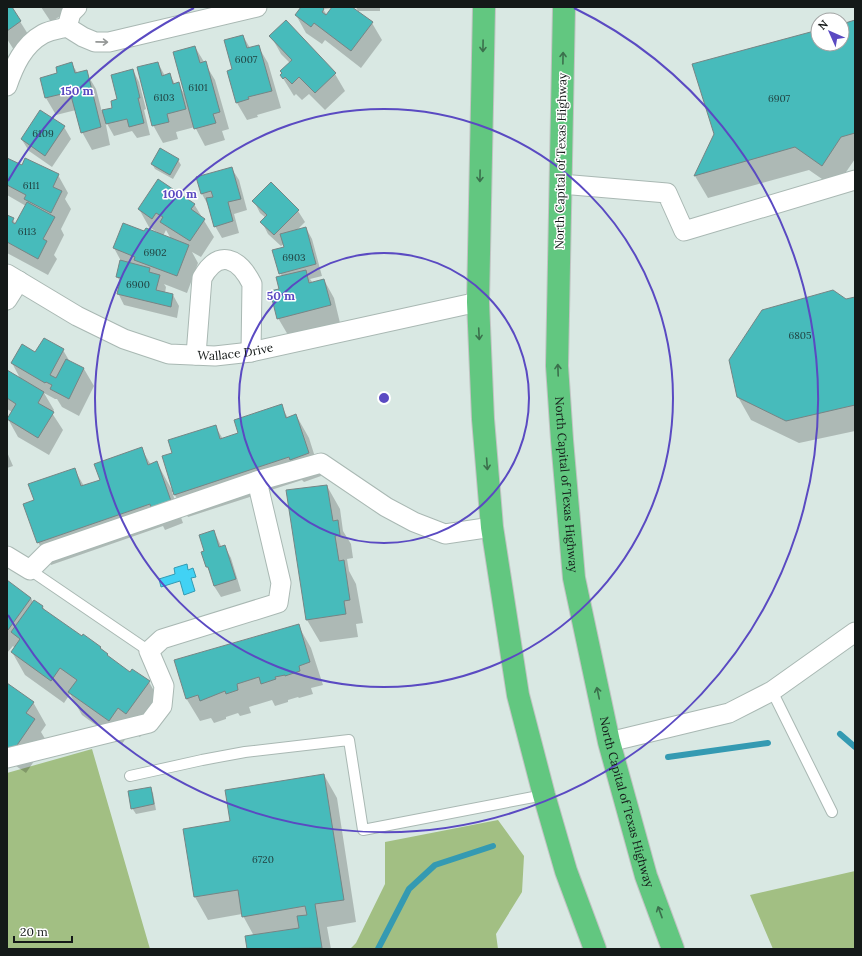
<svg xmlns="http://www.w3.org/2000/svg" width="862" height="956" font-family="Lora,serif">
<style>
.green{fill:#a2bf83}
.water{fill:#41d2f4;stroke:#349ab2}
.shadow{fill:#0003;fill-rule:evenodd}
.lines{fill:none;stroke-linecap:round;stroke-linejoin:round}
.stream{stroke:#349ab2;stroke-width:6}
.building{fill:#47bbbb;stroke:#768585}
.lane-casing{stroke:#a9b8b3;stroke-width:12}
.street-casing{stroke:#a9b8b3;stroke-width:21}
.highway-casing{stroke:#c2c3c3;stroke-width:24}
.lane{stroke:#fff;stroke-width:10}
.street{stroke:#fff;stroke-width:19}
.highway{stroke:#62c780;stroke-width:22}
.oneway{stroke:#959897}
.oneway2{stroke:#3b704c}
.ring{fill:none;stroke:#5a4ac2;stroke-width:2}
.labels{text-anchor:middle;stroke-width:3;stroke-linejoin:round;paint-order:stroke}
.number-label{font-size:10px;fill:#214241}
.street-label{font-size:12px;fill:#141918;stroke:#fff}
.centre{fill:#5a4ac2;stroke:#fff;stroke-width:2}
.ring-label{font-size:12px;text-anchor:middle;font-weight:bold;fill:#5a4ac2;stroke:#fff;stroke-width:3;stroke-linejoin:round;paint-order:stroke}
</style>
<rect width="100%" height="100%" fill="#d9e8e3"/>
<path class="green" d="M 92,749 L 150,949 L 7,949 L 7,773 Z
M 498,820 L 524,856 L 522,892 L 496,934 L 498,949 L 350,949 L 356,943 L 385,884 L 385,842 Z
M 855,871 L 855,949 L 773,949 L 750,895 Z"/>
<path class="water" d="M 187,564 L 188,570 L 193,568 L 196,577 L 191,578 L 195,591 L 184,595 L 180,581 L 161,587 L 159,579 L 175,574 L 174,568 Z"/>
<path class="shadow" d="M 7,7 L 11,7 L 31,39 L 14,50 L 7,39 Z
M 41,7 L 66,7 L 68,11 L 51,22 Z
M 303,7 L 380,7 L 380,11 L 358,11 L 356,7 L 351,8 L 372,23 L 382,40 L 361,68 L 325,40 L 322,44 L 306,33 L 296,15 ZM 332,8 L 327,15 L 323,9 Z
M 855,21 L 855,159 L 835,188 L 809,170 L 708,198 L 695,176 L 715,134 L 818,31 L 818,44 L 842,44 L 842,25 Z
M 286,22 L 335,74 L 345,91 L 325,110 L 309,94 L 302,100 L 296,94 L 294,96 L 281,75 L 290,63 L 281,54 L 271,36 Z
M 243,36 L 250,48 L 258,46 L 268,63 L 281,108 L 257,115 L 258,117 L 247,120 L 237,103 L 233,70 Z
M 195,47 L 215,80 L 229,129 L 222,131 L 225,140 L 205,146 L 195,127 L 176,132 L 178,139 L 163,143 L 153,125 L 158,63 L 165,76 L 170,75 L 175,84 L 178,84 L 185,95 Z
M 72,64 L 78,74 L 86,72 L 96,89 L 102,112 L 114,109 L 133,70 L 139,82 L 146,109 L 144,110 L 150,135 L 137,138 L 132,131 L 114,136 L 105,120 L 110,145 L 92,150 L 82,132 L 76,110 L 56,115 L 46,98 L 59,74 Z
M 64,127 L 71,139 L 52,167 L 29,151 L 22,140 Z
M 7,159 L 22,167 L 58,175 L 68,193 L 65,199 L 71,209 L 61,229 L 64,235 L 54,255 L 57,259 L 48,275 L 7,253 L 7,216 L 13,219 L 16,225 L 26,206 L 7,195 Z
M 178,160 L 181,165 L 173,179 L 155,169 L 152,164 Z
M 232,169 L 239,180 L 247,210 L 234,214 L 239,233 L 222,238 L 215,226 L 208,205 L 202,194 Z
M 254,201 L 298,211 L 305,222 L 297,230 L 306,228 L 312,239 L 322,276 L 310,279 L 313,283 L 324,280 L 334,298 L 340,323 L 288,335 L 278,318 L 282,277 L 274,251 L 285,248 L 284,244 L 281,246 L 268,234 L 262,222 L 266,218 L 260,213 Z
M 194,204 L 214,237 L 201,257 L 192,252 L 198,263 L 187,293 L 164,284 L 166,287 L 165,293 L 173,295 L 179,306 L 177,318 L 124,305 L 118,293 L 121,282 L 117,277 L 121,261 L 114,248 L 145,232 L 160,234 L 149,227 L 139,209 ZM 166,230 L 171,239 L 163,236 Z
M 855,298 L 855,431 L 799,443 L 751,420 L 738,397 L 846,300 Z
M 63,350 L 70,362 L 84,369 L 94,386 L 79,416 L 62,407 L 57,399 L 55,399 L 44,393 L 54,410 L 52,413 L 63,430 L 49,455 L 18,437 L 8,419 L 12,412 L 7,409 L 7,371 L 21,380 L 12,363 L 36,353 Z
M 281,406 L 288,418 L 296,415 L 309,438 L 321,476 L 304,482 L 302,480 L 188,517 L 173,492 L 172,492 L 183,523 L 165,530 L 163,526 L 51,565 L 38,542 L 35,501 L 74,469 L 84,486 L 101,481 L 141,448 L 151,465 L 157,463 L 172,490 L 173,453 L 215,426 L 223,439 L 240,433 Z
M 7,452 L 13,466 L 7,468 Z
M 327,486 L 340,509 L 343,531 L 351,544 L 353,558 L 347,559 L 349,571 L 356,584 L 363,623 L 356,624 L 358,637 L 320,642 L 307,620 Z
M 214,531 L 222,548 L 225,547 L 231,558 L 241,591 L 221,597 L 214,586 L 211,574 L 207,567 L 206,551 Z
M 7,582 L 31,598 L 33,602 L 34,601 L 43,607 L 45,611 L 82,638 L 100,648 L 109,658 L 130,673 L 149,682 L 162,705 L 140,737 L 131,731 L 122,744 L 82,715 L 70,694 L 64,703 L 25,675 L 12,652 L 15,648 L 13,646 L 7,653 Z
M 298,625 L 311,648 L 323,685 L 311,688 L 313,694 L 299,698 L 298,697 L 288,700 L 288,702 L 275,706 L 272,700 L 249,707 L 251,713 L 240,716 L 238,713 L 226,717 L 226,719 L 214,723 L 211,718 L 200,721 L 186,698 Z
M 7,684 L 33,702 L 46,725 L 41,732 L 47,742 L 26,773 L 9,761 L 7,759 Z
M 324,775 L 337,798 L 356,922 L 327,927 L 331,949 L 248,949 L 246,937 L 254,936 L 242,914 L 208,920 L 195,897 L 184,829 L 231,822 Z
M 150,788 L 153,793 L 156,810 L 136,814 L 132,808 Z"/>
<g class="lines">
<path class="stream" d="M 840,734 L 855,747
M 668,757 L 768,743
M 378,949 L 409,889 L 435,865 L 493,846"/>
</g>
<path class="building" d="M 7,7 L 12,7 L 21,21 L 7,31 Z
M 301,7 L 322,7 L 324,9 L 322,12 L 326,15 L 332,7 L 352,7 L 373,22 L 351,51 L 314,23 L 311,27 L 295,15 Z
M 286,20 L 336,73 L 315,93 L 299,77 L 292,84 L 285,77 L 283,79 L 280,75 L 282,73 L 280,71 L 292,60 L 269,36 Z
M 855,20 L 855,133 L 841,137 L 822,166 L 795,147 L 694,176 L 714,134 L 692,64 L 818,30 L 818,44 L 842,44 L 842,24 Z
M 243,35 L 247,48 L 259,45 L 272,91 L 248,97 L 249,99 L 236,103 L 227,71 L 232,69 L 224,40 Z
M 195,46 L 200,63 L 206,61 L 220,112 L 213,114 L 216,123 L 194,129 L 173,52 Z
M 72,62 L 75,73 L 87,70 L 101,127 L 81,133 L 70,92 L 45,98 L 40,78 L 57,73 L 56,67 Z
M 158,62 L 162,76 L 170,73 L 173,84 L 179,82 L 186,109 L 167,114 L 169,122 L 152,126 L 137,67 Z
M 133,69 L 140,98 L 138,98 L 144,123 L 129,127 L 127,119 L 106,124 L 102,110 L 112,108 L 111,101 L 117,99 L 111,75 Z
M 40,110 L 65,126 L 45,156 L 21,139 Z
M 160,148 L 179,159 L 170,175 L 151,164 Z
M 7,158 L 22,165 L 25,158 L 59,174 L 53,187 L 62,191 L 51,213 L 24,199 L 26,195 L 7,185 Z
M 232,167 L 241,199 L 228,202 L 233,221 L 214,227 L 206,198 L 213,197 L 211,191 L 201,194 L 196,177 Z
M 158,179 L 195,204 L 191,209 L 205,219 L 190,241 L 160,222 L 163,217 L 156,213 L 152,219 L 138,209 Z
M 271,182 L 299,210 L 274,235 L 260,222 L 267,215 L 252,201 Z
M 27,202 L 55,217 L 43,239 L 47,241 L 38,259 L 7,242 L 7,215 L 14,218 L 12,222 L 15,224 Z
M 123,223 L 144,231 L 146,228 L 189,245 L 177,276 L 134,260 L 135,257 L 113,248 Z
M 306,227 L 316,264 L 279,274 L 272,250 L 284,247 L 280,234 Z
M 120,260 L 150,268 L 149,272 L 160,275 L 156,290 L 173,294 L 171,307 L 117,294 L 121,278 L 116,277 Z
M 306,270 L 309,283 L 324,279 L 331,305 L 277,319 L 270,291 L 279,289 L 276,277 Z
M 833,290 L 846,299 L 855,297 L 855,405 L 786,421 L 737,397 L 729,360 L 762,310 Z
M 44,338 L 64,349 L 50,375 L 56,378 L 66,359 L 84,368 L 69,399 L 50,389 L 52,385 L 46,382 L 45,383 L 11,363 L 22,344 L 35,352 Z
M 7,370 L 44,392 L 38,403 L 54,412 L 38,438 L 7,419 L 16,404 L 7,398 Z
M 282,404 L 286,418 L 296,414 L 309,453 L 290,460 L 289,457 L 174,495 L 162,456 L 172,453 L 168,440 L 216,425 L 220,439 L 238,433 L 234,420 Z
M 142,447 L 148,465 L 157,461 L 171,501 L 151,508 L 150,504 L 37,543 L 23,504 L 34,500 L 28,484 L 75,468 L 81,486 L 100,480 L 94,464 Z
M 327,485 L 333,521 L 338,520 L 340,535 L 335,536 L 339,561 L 344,560 L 350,600 L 344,601 L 346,614 L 306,620 L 286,490 Z
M 214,530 L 219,547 L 225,545 L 236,579 L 214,586 L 208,567 L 206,567 L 201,552 L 204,551 L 199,535 Z
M 7,580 L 31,598 L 8,630 L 7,629 Z
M 34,600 L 43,606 L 42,608 L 82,636 L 83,634 L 101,647 L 100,648 L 108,654 L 107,655 L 130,672 L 132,669 L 150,681 L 126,714 L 118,708 L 109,721 L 68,692 L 77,680 L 60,668 L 51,681 L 11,652 L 20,639 L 11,632 Z
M 299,624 L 310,662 L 299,666 L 300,671 L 285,676 L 285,675 L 275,677 L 276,679 L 261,684 L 259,677 L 237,684 L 238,690 L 226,694 L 225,691 L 200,701 L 198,695 L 186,699 L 174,660 Z
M 7,683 L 34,702 L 26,713 L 35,719 L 13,751 L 7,747 Z
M 324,774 L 344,900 L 315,904 L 322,948 L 247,949 L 245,936 L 299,928 L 297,916 L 307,915 L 305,906 L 242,917 L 238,890 L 194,897 L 183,829 L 230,821 L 225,790 Z
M 151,787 L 154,804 L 131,809 L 128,791 Z"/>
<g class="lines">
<g class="lane-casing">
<path id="lane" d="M 30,570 L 149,651
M 772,691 L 832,812
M 130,776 L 202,760 L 245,752 L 349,740 L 363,830 L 544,795"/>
</g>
<g class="street-casing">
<g id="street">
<path d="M 67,27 L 71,13 L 77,7"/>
<path d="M 7,86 C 14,66 23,45 43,34 C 50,30 59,29 67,27 L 83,37 L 95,42 L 109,42 L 257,7"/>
<path d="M 561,184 L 667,193 L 684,231 L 855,180"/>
<path id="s1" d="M 7,274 L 77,316 L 124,339 L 169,354 L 215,356 L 251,352 L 478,302"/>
<path d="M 7,300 L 19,281"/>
<path d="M 196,355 L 202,278 C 219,248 239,258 252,284 L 251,352"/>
<path d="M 7,556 L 30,570 L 47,553 L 257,481 L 321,463 L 386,507 L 414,522 L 445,534 L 492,527"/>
<path d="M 609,742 L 729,713 L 772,691 L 855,632"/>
<path d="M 7,758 L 149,723 L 162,706 L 164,686 L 149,651 L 162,639 L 278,603 L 281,583 L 257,481"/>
</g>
</g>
<g class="highway-casing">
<g id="highway">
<path d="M 484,7 L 478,302 L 483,419 L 492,527 L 518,695 L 544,795 L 566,871 L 595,949"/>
<path id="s2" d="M 564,7 L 557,366 L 562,440 L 574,578 L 609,742 L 646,876 L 673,949"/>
</g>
</g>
<use href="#lane" class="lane"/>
<use href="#street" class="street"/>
<use href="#highway" class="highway"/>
</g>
<defs><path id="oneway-shaft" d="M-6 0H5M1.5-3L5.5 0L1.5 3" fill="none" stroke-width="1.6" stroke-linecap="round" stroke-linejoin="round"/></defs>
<use class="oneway" href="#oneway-shaft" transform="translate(102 42) rotate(1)"/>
<g class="oneway2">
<use href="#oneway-shaft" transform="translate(483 46) rotate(91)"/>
<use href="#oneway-shaft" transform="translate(563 58) rotate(-89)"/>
<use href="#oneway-shaft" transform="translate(480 176) rotate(91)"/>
<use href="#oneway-shaft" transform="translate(479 334) rotate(87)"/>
<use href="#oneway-shaft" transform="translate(558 370) rotate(-92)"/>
<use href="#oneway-shaft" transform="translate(487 464) rotate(86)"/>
<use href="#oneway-shaft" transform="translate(598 693) rotate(-102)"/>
<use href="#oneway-shaft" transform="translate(660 912) rotate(-110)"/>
</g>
<g class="ring">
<circle cx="384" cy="398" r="145"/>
<circle cx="384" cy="398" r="289"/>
<path d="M8 181A434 434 0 0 1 194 8M574 8A434 434 0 1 1 8 615"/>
</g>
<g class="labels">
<g class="number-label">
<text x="246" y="63">6007</text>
<text x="198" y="91">6101</text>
<text x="164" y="101">6103</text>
<text x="779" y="102">6907</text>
<text x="43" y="137">6109</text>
<text x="31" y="189">6111</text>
<text x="27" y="235">6113</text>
<text x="155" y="256">6902</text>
<text x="294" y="261">6903</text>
<text x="138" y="288">6900</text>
<text x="800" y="339">6805</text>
<text x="263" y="863">6720</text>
</g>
<g class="street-label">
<text transform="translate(561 161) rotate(-89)" y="4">North Capital of Texas Highway</text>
<text dy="4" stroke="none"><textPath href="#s1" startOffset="248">Wallace Drive</textPath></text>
<text dy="4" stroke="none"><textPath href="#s2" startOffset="478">North Capital of Texas Highway</textPath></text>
<text dy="4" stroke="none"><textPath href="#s2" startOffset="802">North Capital of Texas Highway</textPath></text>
</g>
</g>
<circle cx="384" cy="398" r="6" class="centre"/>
<g class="ring-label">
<text x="77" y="95">150 m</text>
<text x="180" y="198">100 m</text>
<text x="281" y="300">50 m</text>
</g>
<rect width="862" height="956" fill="none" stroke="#141918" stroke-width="16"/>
<g transform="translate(830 32) rotate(315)"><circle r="19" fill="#ffffff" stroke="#a1a3a3"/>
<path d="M0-3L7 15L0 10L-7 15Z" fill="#5a4ac2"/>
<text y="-6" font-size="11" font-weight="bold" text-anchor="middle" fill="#141918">N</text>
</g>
<path d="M14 936v6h58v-6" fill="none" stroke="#141918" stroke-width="2"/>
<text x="20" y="936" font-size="12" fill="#141918" stroke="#ffffff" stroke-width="3" paint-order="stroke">20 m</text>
</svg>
